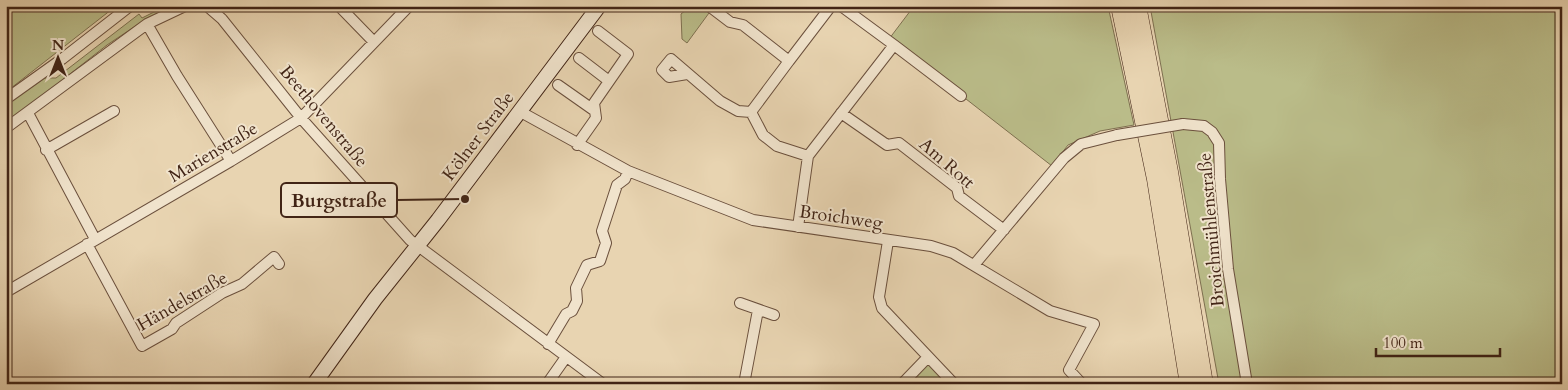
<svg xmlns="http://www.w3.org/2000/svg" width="1568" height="390" font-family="Cardo,serif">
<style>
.green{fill:#babc89;stroke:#7e7050}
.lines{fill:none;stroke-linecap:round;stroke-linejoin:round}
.minor-casing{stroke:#6b503d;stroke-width:12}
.secondary-casing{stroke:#412416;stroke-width:16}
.motorway-casing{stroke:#412416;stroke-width:19}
.minor{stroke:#f0e3cc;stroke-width:10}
.secondary{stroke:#f0e3cc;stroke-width:14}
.motorway{stroke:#e8d4b1;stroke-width:18}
.minor-bridge-casing{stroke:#6b503d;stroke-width:12;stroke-linecap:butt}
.minor-bridge{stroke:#f0e3cc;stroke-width:10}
.labels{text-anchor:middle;stroke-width:4;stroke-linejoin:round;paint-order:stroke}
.street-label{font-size:18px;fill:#412416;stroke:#f0e3cc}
.leader{fill:none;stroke:#412416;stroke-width:2}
.callout-dot{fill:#412416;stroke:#f0e3cc;stroke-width:2}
.callout{fill:#f0e3cc;stroke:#412416;stroke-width:2}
.callout-label{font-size:19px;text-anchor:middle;font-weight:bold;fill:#412416}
</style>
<rect width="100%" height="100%" fill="#e8d4b1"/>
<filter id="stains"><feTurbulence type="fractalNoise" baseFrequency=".004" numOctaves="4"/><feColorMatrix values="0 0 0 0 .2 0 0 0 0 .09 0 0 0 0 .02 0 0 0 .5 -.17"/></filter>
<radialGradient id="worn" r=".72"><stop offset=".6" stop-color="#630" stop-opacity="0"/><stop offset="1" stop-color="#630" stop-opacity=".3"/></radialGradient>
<path class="green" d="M 6,6 L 116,6 L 6,92 Z
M 166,6 L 176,6 L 143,21 L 107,45 L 6,124 L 6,104 L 41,78 L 56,78 L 139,14 L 142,18 Z
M 691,6 L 698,6 L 709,13 L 687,43 L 682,39 L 681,14 Z
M 914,6 L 1108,6 L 1134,125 L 1100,131 L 1068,145 L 1052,166 L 889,39 Z
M 1150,6 L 1562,6 L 1562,384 L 1219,384 Z
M 925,358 L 950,384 L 899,384 Z"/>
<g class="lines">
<g class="minor-casing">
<path id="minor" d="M 207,6 L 222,19 L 301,118 L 410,240 L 603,384
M 339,6 L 374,42
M 709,6 L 730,22 L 743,25 L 789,61 L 751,112 L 763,135 L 777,146 L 808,156
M 147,24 L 177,76 L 231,161
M 894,45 L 961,96
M 579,58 L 609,81
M 789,61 L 831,6
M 687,74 L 669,77 L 662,70 L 671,59 L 720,101 L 738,111 L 751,112
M 558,85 L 595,111
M 6,99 L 62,59 L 130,6
M 519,111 L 628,171 L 753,220 L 931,246 L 953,253 L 1050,311 L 1094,324 L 1069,370 L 1082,384
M 28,113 L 95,239
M 841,113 L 887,145 L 899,143 L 957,188 L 959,196 L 1004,230
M 1183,124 L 1204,126 L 1212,132 L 1219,143 L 1220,179 L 1228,269 L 1247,384
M 6,128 L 147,24 L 185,6
M 577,145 L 596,118 L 594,103 L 628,54 L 598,31
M 46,150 L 114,111
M 798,227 L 808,156 L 894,45 L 841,6
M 888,241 L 879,297 L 882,308 L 954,384
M 87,244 L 142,346 L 172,329 L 176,323 L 222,293 L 242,284 L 274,257 L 279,264
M 974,265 L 1064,158 L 1081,144 L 1117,135
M 6,292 L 231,161 L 301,118 L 409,6
M 740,303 L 774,315
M 548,344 L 566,314 L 572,311 L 577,301 L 576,288 L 587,265 L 600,261 L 606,243 L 602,231 L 617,185 L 625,179 L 628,171
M 547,384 L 566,357
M 744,384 L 758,310
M 902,384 L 928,357"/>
</g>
<g class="secondary-casing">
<path id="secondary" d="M 314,384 L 375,299 L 438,220 L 599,6"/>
</g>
<g class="motorway-casing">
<path id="motorway" d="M 1120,6 L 1156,179 L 1189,384
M 1137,6 L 1169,172 L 1204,384"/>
</g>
<use href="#minor" class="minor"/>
<use href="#secondary" class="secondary"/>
<use href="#motorway" class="motorway"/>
<g class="minor-bridge-casing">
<path id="minor-bridge" d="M 1117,135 L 1183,124"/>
</g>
<use href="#minor-bridge" class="minor-bridge"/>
</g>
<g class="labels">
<g class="street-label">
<text transform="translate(324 116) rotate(50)" y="6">Beethovenstraße</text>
<text transform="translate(478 136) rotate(-53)" y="6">Kölner Straße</text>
<text transform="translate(213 152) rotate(-31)" y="6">Marienstraße</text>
<text transform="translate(947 163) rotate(41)" y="6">Am Rott</text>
<text transform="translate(841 217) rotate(8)" y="6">Broichweg</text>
<text transform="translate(1211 230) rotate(-95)" y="6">Broichmühlenstraße</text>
<text transform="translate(182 301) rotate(-30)" y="6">Händelstraße</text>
</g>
</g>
<path class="leader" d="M465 199L397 200"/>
<circle class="callout-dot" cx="465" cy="199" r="5"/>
<rect class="callout" x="281" y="183" width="116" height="34" rx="5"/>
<g class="callout-label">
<text x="339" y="207">Burgstraße</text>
</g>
<rect width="1568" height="390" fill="none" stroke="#e8d4b1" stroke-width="25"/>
<rect x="8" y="8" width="1553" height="375" fill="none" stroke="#412416" stroke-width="2.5"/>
<rect x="12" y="12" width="1543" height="365" fill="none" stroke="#412416"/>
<g transform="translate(58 58)" stroke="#f0e3cc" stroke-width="4" paint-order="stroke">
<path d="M0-4L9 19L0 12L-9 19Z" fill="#412416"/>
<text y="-8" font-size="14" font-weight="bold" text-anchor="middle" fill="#412416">N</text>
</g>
<path d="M1376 348v8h124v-8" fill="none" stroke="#412416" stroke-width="2.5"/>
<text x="1383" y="348" font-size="15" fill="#412416" stroke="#f0e3cc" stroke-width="4" paint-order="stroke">100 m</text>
<rect width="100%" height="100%" filter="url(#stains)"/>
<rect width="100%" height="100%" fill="url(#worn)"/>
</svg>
